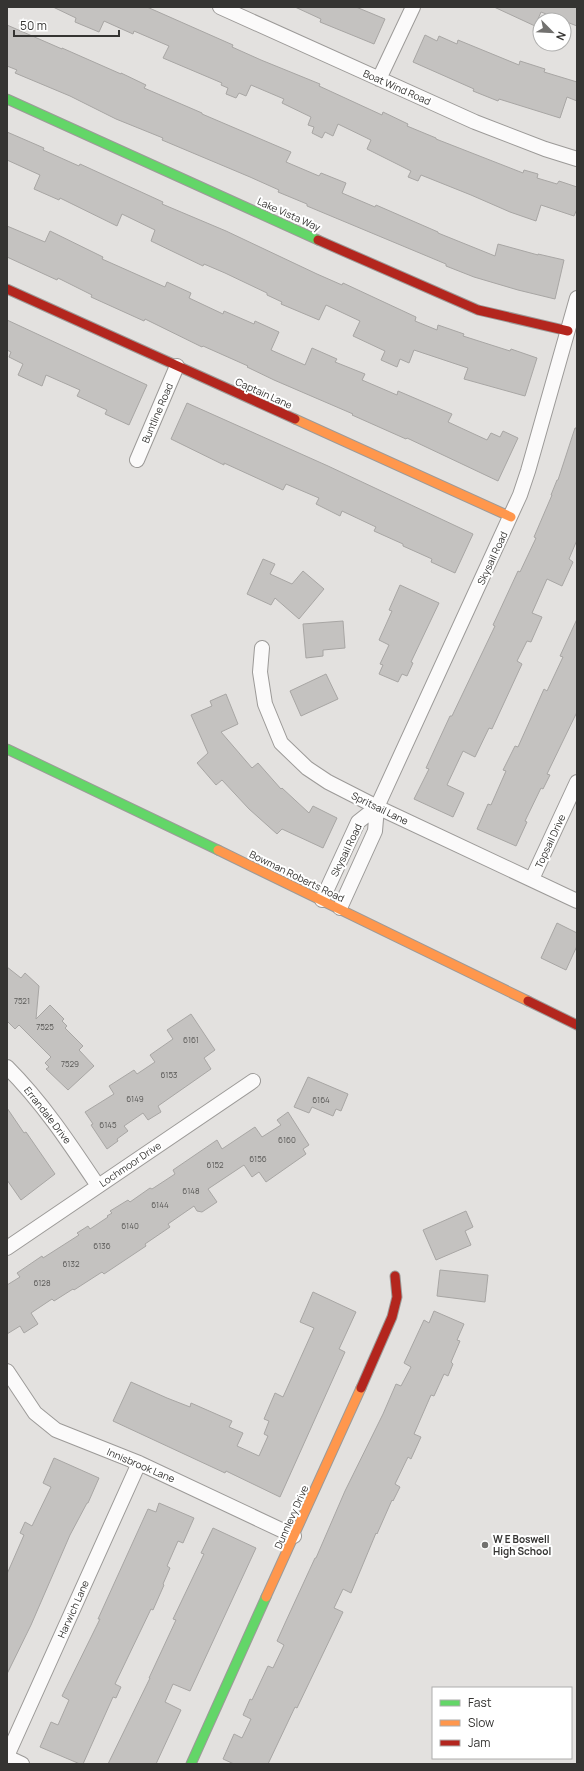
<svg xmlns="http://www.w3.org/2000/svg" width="584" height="1771" font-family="Manrope,sans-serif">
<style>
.building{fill:#c4c2c0;stroke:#a8a6a4}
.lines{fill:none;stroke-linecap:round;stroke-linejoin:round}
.street-casing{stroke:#9c9a98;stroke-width:16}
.fast-casing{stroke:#9c9a98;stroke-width:11}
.slow-casing{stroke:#9c9a98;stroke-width:11}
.jam-casing{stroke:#9c9a98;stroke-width:11}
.street{stroke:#fbfafa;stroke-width:14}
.fast{stroke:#63d668;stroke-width:9}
.slow{stroke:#ff974d;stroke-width:9}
.jam{stroke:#b3261e;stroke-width:9}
.poi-dot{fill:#72716f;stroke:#fff;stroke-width:1.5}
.labels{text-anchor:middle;stroke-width:4;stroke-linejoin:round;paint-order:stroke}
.number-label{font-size:8px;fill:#595856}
.street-label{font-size:10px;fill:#353432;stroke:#fff}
.poi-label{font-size:10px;font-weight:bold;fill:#353432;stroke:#fff;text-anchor:start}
</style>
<rect width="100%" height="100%" fill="#e3e1df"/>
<path class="building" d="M 53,7 L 147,7 L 233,45 L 232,47 L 261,60 L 320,84 L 319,86 L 382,115 L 383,112 L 408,124 L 407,126 L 436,138 L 436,139 L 523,173 L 524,170 L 538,174 L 537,178 L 557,184 L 559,181 L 577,187 L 577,209 L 574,216 L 541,205 L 536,221 L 510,212 L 471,195 L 421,175 L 418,181 L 408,177 L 411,171 L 367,149 L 371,140 L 338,124 L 333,136 L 325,132 L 322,138 L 312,133 L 314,127 L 308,125 L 311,117 L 282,103 L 284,99 L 251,85 L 246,96 L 239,93 L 236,98 L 226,94 L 228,88 L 221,85 L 222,83 L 163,58 L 169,46 L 134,31 L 133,34 L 104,21 L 99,32 L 75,22 L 76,18 Z
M 295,7 L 356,7 L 385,19 L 374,44 L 320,22 L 321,19 Z
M 494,7 L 577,7 L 577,26 L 541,12 L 535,26 Z
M 7,25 L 62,49 L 62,48 L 121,74 L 121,73 L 146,85 L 144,88 L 202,113 L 202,114 L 291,152 L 286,162 L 319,176 L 321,173 L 346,183 L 342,193 L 375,207 L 376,205 L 438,232 L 438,233 L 495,256 L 498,244 L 538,255 L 538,254 L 564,260 L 555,299 L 518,290 L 474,277 L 446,266 L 446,264 L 307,206 L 307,204 L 278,192 L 279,190 L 250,177 L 162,140 L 163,138 L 116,119 L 70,96 L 15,73 L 17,70 L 7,66 Z
M 425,35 L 437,41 L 439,36 L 457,44 L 458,40 L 519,65 L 520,61 L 545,69 L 544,72 L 577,82 L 577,101 L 567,97 L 560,118 L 499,99 L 498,101 L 473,91 L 474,89 L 413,62 Z
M 7,132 L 44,148 L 43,150 L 79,166 L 80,164 L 163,202 L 162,204 L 226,231 L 317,274 L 342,285 L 343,283 L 416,317 L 415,321 L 437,330 L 438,325 L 464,334 L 463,336 L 510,351 L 511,349 L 537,358 L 525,396 L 464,379 L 468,368 L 414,350 L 409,363 L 400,359 L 397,367 L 381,360 L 385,351 L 353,336 L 360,321 L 326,305 L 319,320 L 281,304 L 282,302 L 267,295 L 267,293 L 225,273 L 204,264 L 203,266 L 151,241 L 155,230 L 122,214 L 117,226 L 60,198 L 59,200 L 34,189 L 40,175 L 7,160 Z
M 7,226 L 45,242 L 50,231 L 103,257 L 102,259 L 165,287 L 167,282 L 191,293 L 189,298 L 223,314 L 224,311 L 254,324 L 255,321 L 279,332 L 271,350 L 305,365 L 312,348 L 337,359 L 335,362 L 365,374 L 362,380 L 397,395 L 398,391 L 452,414 L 448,422 L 487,440 L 491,433 L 500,437 L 503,431 L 518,438 L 498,481 L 407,438 L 406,439 L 352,415 L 353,414 L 274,380 L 247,367 L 248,366 L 203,346 L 202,347 L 145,319 L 144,321 L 91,297 L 92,295 L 58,278 L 57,280 L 7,257 Z
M 7,320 L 147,385 L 129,425 L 105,414 L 107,410 L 77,396 L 80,390 L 46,375 L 42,386 L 18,375 L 23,364 L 9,357 L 11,352 L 7,350 Z
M 187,403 L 328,466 L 473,534 L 455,573 L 431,562 L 432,559 L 403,546 L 403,544 L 374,531 L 376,527 L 342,511 L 340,516 L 316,504 L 319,498 L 286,484 L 283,490 L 224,463 L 224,465 L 171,439 Z
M 575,428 L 577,428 L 577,540 L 569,559 L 573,562 L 562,586 L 547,579 L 532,613 L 542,617 L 531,642 L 527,641 L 517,661 L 522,664 L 492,729 L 489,728 L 475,757 L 463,751 L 447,785 L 464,793 L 453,817 L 414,799 L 429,769 L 426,768 L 450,716 L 452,716 L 495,626 L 493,625 L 518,571 L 520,572 L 536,538 L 534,537 L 552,495 L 551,495 L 557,480 L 558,480 Z
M 263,559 L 275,564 L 270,574 L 292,584 L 303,571 L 324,589 L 299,619 L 275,598 L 271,605 L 247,594 Z
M 400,585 L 439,603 L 411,662 L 413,663 L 407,676 L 402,674 L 398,682 L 379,674 L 383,665 L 380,664 L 389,645 L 379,640 L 392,611 L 389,610 Z
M 577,619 L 577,712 L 547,774 L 550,775 L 543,789 L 541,788 L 525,821 L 527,822 L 516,846 L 477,829 L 488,804 L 491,805 L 506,771 L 503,770 L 515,746 L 518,747 L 544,689 L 547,691 L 563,657 L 560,656 Z
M 343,621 L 345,648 L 323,650 L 323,656 L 306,658 L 303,624 Z
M 326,674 L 338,699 L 301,716 L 290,691 Z
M 226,694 L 238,724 L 221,732 L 252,768 L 258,763 L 281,789 L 282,788 L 309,813 L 313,806 L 337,818 L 323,848 L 282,829 L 277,834 L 249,809 L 222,780 L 216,785 L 197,763 L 208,753 L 191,715 L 212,706 L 210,701 Z
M 557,923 L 577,933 L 577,946 L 566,970 L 541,958 Z
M 7,967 L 21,978 L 25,973 L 39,986 L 36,1019 L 50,1005 L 64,1019 L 62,1021 L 67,1026 L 65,1028 L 83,1046 L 79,1050 L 94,1066 L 68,1090 L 46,1069 L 49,1067 L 45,1063 L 51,1057 L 19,1025 L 15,1029 L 7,1021 Z
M 191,1014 L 215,1050 L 204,1058 L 211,1069 L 158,1106 L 161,1112 L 148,1120 L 143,1113 L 124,1126 L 128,1131 L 117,1139 L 118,1141 L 107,1149 L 91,1125 L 93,1124 L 85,1112 L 114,1094 L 109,1086 L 134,1070 L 137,1074 L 155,1062 L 150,1055 L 173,1039 L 167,1030 Z
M 308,1077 L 348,1094 L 341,1111 L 336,1109 L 333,1116 L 312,1107 L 309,1113 L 294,1107 Z
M 7,1108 L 24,1133 L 26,1132 L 55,1174 L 21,1200 L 7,1180 Z
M 288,1112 L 309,1145 L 303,1149 L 306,1154 L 266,1182 L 259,1172 L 252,1177 L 244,1165 L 208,1189 L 217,1202 L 202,1212 L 197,1211 L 194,1206 L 168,1224 L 170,1227 L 145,1244 L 146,1246 L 104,1274 L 102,1272 L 74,1290 L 73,1289 L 54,1301 L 52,1299 L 31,1313 L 38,1324 L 24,1333 L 20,1326 L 7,1334 L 7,1285 L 20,1277 L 17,1273 L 42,1256 L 43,1258 L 79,1235 L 77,1233 L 88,1226 L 90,1229 L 108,1217 L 107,1216 L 112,1213 L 110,1211 L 128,1200 L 130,1202 L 150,1188 L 152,1189 L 175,1174 L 173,1170 L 217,1140 L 222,1149 L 255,1127 L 262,1137 L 281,1125 L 277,1120 Z
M 466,1211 L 473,1227 L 465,1231 L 471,1245 L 436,1260 L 423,1230 Z
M 440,1270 L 488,1275 L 485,1302 L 437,1296 Z
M 313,1292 L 356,1312 L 339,1349 L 345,1352 L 280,1497 L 226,1471 L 225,1473 L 113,1421 L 131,1382 L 167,1398 L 190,1407 L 191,1403 L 232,1421 L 229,1427 L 243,1433 L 237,1446 L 259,1456 L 268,1436 L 264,1434 L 269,1421 L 264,1419 L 275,1393 L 283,1397 L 314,1328 L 300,1322 Z
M 434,1311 L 464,1324 L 457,1340 L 460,1341 L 451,1362 L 453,1364 L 448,1376 L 444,1374 L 434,1396 L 431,1395 L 414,1434 L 421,1437 L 411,1459 L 408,1457 L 395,1484 L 400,1487 L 393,1501 L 392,1500 L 377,1534 L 376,1533 L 351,1593 L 343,1589 L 334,1608 L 343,1612 L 297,1708 L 295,1707 L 268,1764 L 234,1764 L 223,1759 L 234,1734 L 242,1738 L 251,1719 L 243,1715 L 250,1699 L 252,1700 L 268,1666 L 273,1668 L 284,1645 L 277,1641 L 286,1621 L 315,1558 L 316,1558 L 345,1491 L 383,1414 L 396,1384 L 401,1386 L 411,1367 L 404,1363 L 424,1320 L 429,1323 Z
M 54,1458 L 99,1478 L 88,1503 L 87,1503 L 70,1535 L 31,1625 L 7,1674 L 7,1574 L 24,1535 L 20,1533 L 25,1522 L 32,1526 L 51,1487 L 43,1483 Z
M 159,1503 L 194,1518 L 183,1543 L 178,1541 L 167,1566 L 170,1568 L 163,1584 L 164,1585 L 153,1610 L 151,1609 L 115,1684 L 121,1687 L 116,1698 L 113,1697 L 83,1764 L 80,1764 L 40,1747 L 51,1722 L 58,1725 L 69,1700 L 62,1696 L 100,1619 L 98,1619 L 148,1509 L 156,1512 Z
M 213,1528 L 256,1548 L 190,1691 L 173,1684 L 165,1702 L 181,1710 L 156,1764 L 108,1764 L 150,1678 L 149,1678 L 176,1620 L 173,1619 L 204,1554 L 201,1553 Z"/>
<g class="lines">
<g class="street-casing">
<path id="street" d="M 220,7 L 475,122 L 545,149 L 577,159
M 379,79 L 413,7
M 137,460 L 177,366
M 262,648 L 260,672 L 265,704 L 281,743 L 307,768 L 328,782 L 377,807 L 577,901
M 377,807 L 520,495 L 528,471 L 577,298
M 532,879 L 577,782
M 322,900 L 358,822 L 377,807 L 375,831 L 340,908
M 7,1067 C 43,1103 70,1144 98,1186
M 7,1248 L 253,1081
M 7,1371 L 35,1413 L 56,1430 L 139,1463 L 294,1536
M 7,1756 L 139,1463
M 7,1757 L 22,1764"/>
</g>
<g class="fast-casing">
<path id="fast" d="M 7,99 L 318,240
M 7,749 L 218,850
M 191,1764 L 266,1597"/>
</g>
<g class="slow-casing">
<path id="slow" d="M 295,419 L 511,517
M 218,850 L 528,1001
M 266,1597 L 361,1388"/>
</g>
<g class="jam-casing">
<path id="jam" d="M 318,240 L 478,310 L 568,331
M 7,289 L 295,419
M 528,1001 L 577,1025
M 361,1388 L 392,1317 L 397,1297 L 395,1276"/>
</g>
<use href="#street" class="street"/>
<use href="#fast" class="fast"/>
<use href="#slow" class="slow"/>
<use href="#jam" class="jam"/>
</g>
<circle class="poi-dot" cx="485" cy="1545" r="4"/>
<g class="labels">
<g class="number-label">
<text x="22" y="1004">7521</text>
<text x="45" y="1030">7525</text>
<text x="191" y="1043">6161</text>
<text x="70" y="1067">7529</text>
<text x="169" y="1078">6153</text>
<text x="135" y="1102">6149</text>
<text x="321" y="1103">6164</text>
<text x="108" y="1128">6145</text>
<text x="287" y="1143">6160</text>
<text x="258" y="1162">6156</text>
<text x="215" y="1168">6152</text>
<text x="191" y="1194">6148</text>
<text x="160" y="1208">6144</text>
<text x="130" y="1229">6140</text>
<text x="102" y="1249">6136</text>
<text x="71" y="1267">6132</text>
<text x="42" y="1286">6128</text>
</g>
<g class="street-label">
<text transform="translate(397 87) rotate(24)" y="4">Boat Wind Road</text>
<text transform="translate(289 214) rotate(24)" y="4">Lake Vista Way</text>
<text transform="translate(264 393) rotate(24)" y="4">Captain Lane</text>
<text transform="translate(157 413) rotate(-67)" y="4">Buntline Road</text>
<text transform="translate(492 558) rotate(-65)" y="4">Skysail Road</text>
<text transform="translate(380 808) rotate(26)" y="4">Spritsail Lane</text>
<text transform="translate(550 841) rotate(-65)" y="4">Topsail Drive</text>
<text transform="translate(346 850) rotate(-64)" y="4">Skysail Road</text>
<text transform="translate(297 876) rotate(26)" y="4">Bowman Roberts Road</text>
<text transform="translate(48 1115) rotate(52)" y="4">Errandale Drive</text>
<text transform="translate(130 1164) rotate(-34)" y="4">Lochmoor Drive</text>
<text transform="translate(141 1465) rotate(23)" y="4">Innisbrook Lane</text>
<text transform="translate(291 1517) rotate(-66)" y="4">Dunnlevy Drive</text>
<text transform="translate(73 1609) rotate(-66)" y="4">Harwich Lane</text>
</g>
<g class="poi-label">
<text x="493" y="1543">W E Boswell<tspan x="493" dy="12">High School</tspan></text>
</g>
</g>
<rect width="584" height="1771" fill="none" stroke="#353432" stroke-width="16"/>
<rect x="432" y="1687" width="140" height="72" fill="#ffffff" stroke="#aeaead"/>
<rect x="440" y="1700" width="20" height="6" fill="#63d668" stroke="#aeaead"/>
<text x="468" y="1707" font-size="12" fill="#353432">Fast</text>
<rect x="440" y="1720" width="20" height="6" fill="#ff974d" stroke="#aeaead"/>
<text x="468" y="1727" font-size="12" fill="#353432">Slow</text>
<rect x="440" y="1740" width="20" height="6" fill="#b3261e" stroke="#aeaead"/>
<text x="468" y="1747" font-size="12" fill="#353432">Jam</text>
<g transform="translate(552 32) rotate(114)"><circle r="19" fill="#ffffff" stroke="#aeaead"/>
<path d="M0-3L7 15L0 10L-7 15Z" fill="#72716f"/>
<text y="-6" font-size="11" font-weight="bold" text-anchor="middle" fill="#353432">N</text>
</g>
<path d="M14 30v6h105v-6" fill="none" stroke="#353432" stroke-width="2"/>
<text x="20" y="30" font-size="12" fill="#353432" stroke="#ffffff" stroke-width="3" paint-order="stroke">50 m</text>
</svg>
